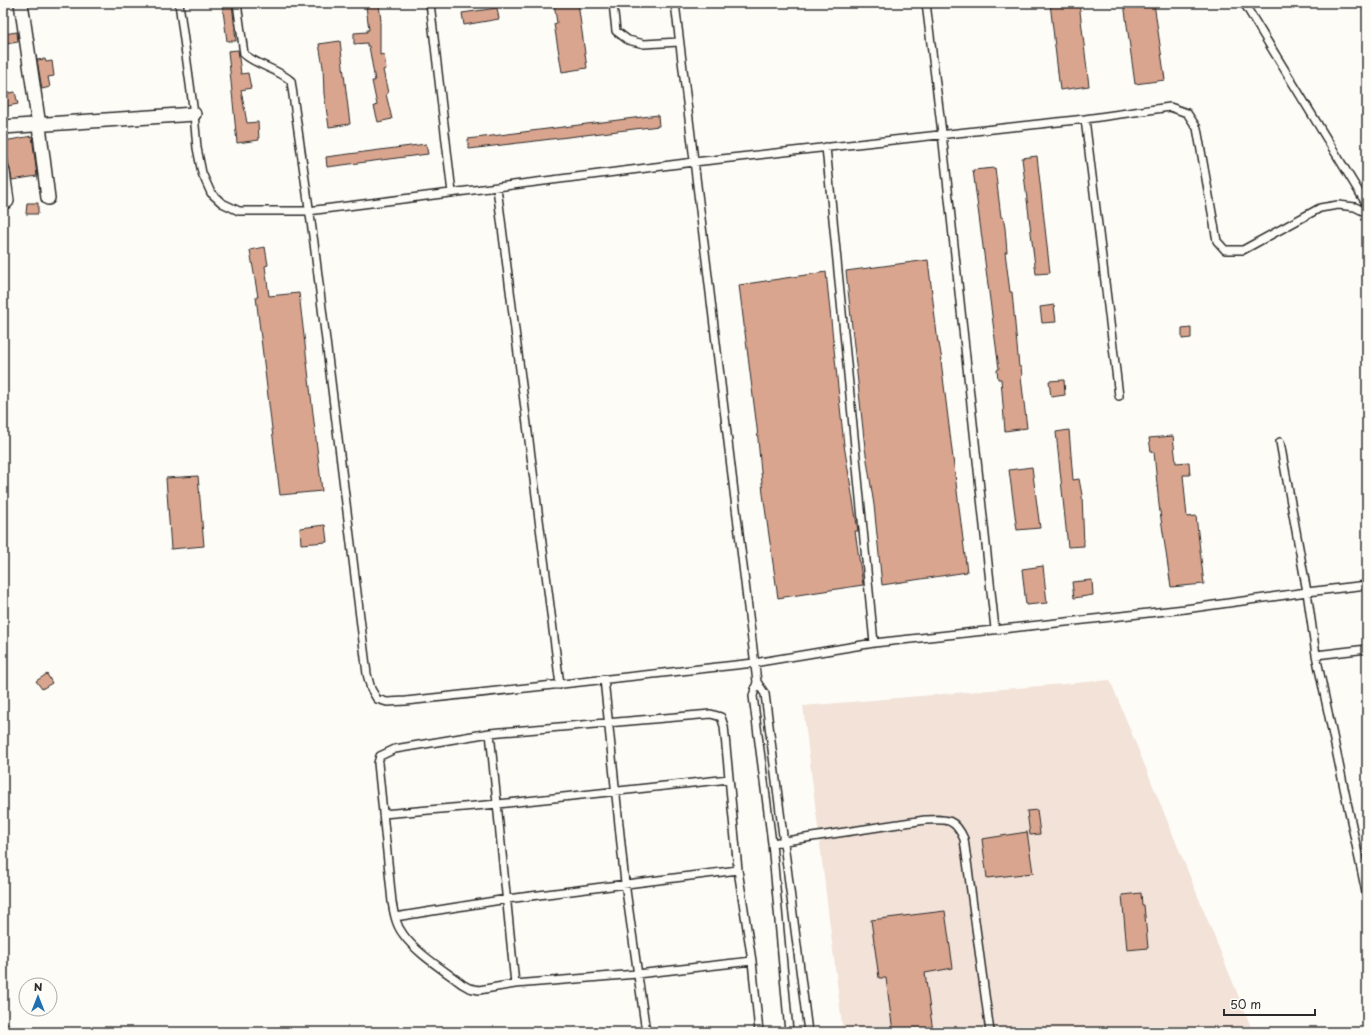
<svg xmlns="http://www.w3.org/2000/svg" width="1370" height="1035" font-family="'Playpen Sans',sans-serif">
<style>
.built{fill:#f2e2d8}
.building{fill:#d9a58e;stroke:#2b2b2b}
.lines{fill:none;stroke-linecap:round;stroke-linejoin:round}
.service-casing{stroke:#2b2b2b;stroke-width:10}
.minor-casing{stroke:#2b2b2b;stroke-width:16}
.service{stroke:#fdfcf7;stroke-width:7}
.minor{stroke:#fdfcf7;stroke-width:13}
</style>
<rect width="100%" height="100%" fill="#fdfcf7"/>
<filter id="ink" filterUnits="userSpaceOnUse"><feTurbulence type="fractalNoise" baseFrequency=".025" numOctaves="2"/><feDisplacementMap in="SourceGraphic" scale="8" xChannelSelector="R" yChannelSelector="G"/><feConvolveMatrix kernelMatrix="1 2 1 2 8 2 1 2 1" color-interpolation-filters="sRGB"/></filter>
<g filter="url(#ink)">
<path class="built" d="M 1110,680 L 1253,1032 L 843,1032 L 803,706 Z"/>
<path class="building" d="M 222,3 L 232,3 L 236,41 L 227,41 Z
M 554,3 L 578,3 L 587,68 L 562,72 L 554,24 L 557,23 Z
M 1050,3 L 1079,3 L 1089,86 L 1060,90 Z
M 1124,3 L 1154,3 L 1165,80 L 1135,84 Z
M 379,4 L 381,21 L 380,21 L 380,55 L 384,54 L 386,69 L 383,70 L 388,93 L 386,94 L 392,119 L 378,122 L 374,106 L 377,105 L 372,81 L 375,81 L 369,46 L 367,46 L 367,43 L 354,44 L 354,33 L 367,32 L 367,30 L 369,30 L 366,6 Z
M 497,8 L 499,19 L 464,25 L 462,13 Z
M 17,32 L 18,42 L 6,44 L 4,34 Z
M 340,41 L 350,124 L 329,127 L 324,94 L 323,67 L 319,44 Z
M 238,50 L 241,74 L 248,73 L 251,88 L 241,90 L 247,123 L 258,122 L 259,140 L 237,143 L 228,51 Z
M 45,59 L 46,62 L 52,61 L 54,76 L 48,77 L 50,87 L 42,89 L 37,60 Z
M 15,92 L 18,104 L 3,107 L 3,94 Z
M 658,115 L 659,126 L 469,149 L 468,139 Z
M 32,136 L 37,176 L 12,180 L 4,141 Z
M 426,144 L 428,154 L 327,167 L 326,157 Z
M 1037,156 L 1050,273 L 1036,274 L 1022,158 Z
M 995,168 L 1001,217 L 1003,217 L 1005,228 L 1007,252 L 1005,252 L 1010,292 L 1012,292 L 1019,367 L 1021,367 L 1022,376 L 1021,377 L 1027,428 L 1005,431 L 1001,379 L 998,379 L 997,370 L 999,369 L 973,170 Z
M 27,203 L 38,203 L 38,214 L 26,214 Z
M 265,247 L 268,265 L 265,266 L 269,296 L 299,293 L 322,491 L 280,495 L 256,297 L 258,297 L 250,250 Z
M 928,260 L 938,343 L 939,343 L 942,360 L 941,361 L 967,572 L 882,585 L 874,505 L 865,448 L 846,271 Z
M 826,272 L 844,445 L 858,531 L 855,531 L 863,585 L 778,598 L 763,494 L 757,428 L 739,285 Z
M 1054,305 L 1056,322 L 1042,323 L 1040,307 Z
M 1191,328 L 1191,338 L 1182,339 L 1182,329 Z
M 1064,380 L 1065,395 L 1051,397 L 1049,381 Z
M 1069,430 L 1073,480 L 1079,479 L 1082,495 L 1084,546 L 1068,547 L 1056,432 Z
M 1173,436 L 1176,463 L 1189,462 L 1190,475 L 1183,475 L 1187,517 L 1196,516 L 1204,584 L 1171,587 L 1159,505 L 1154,452 L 1151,452 L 1149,438 Z
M 1032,467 L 1040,528 L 1017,530 L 1009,470 Z
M 198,476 L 204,546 L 171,549 L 166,478 Z
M 325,525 L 327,542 L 301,544 L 300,528 Z
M 1043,566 L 1047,603 L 1026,605 L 1022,569 Z
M 1092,580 L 1093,595 L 1074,598 L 1072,582 Z
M 47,674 L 52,683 L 42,689 L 36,681 Z
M 1037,810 L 1040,834 L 1030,835 L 1027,811 Z
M 1027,832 L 1033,873 L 987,878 L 982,839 Z
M 1141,893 L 1142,905 L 1144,905 L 1148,948 L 1127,950 L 1122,895 Z
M 945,911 L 953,968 L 925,973 L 933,1032 L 893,1032 L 886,978 L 879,978 L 871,920 Z"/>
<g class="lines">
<g class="service-casing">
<path id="service" d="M 179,3 L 194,114 L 197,148 L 202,173 L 211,193 L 222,203 L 239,211 L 308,211 L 694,162 L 1085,119 L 1170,107 L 1187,113 L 1197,128 L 1217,241 L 1225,250 L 1243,250 L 1320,208 L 1338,205 L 1355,207 L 1367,213
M 237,3 L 244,54 C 258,66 278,69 291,81 L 314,243 L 367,674 L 371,689 L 377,699 L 387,702 L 406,701 L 754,663 L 874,643 L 1185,609 L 1307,592 L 1367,585
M 430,3 L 452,193
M 613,3 L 616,31 L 628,40 L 644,44 L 679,42
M 675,3 L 757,682 L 753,696 L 772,843 L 789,1032
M 926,3 L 942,133 L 995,629
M 1244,3 L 1367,205
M 1085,119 L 1119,396
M 826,147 L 874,643
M 497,188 L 560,685
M 1280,442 L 1307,592 L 1316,655 L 1367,897
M 1316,655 L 1367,649
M 604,679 L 625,883 L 646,1032
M 757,682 L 765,694 L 808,1032
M 490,733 L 515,984
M 383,814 L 498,804 L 729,779
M 772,843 L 925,820 C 947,819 955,818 964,839 L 990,1032
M 395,917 L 507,899 L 738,870
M 752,961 L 637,974 L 515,984 L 479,990 L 469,988 L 462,984 C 444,970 416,953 403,934 C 396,925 394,914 392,902 L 378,763 L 380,756 L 395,749 L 490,733 L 711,714 L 721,717 L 724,726 L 738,870 L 752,961 L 759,1032"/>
</g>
<g class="minor-casing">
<path id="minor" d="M 21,3 L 39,126 L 48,198
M 3,127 L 194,114
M 3,172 L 7,201
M 3,1031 L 7,1032"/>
</g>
<use href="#service" class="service"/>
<use href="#minor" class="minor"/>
</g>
</g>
<rect width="1370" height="1035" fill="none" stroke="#fdfcf7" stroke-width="16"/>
<rect x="8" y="8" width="1354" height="1019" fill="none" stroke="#2b2b2b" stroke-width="1.5" filter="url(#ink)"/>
<g transform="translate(38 997)"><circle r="19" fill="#fdfcf7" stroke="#a9a8a5"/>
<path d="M0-3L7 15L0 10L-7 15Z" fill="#1f6fb2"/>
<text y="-6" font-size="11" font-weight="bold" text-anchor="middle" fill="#2b2b2b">N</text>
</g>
<path d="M1224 1009v6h91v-6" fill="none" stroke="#2b2b2b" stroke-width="2"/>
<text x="1230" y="1009" font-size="12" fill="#2b2b2b" stroke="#fdfcf7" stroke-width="3" paint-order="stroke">50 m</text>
</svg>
